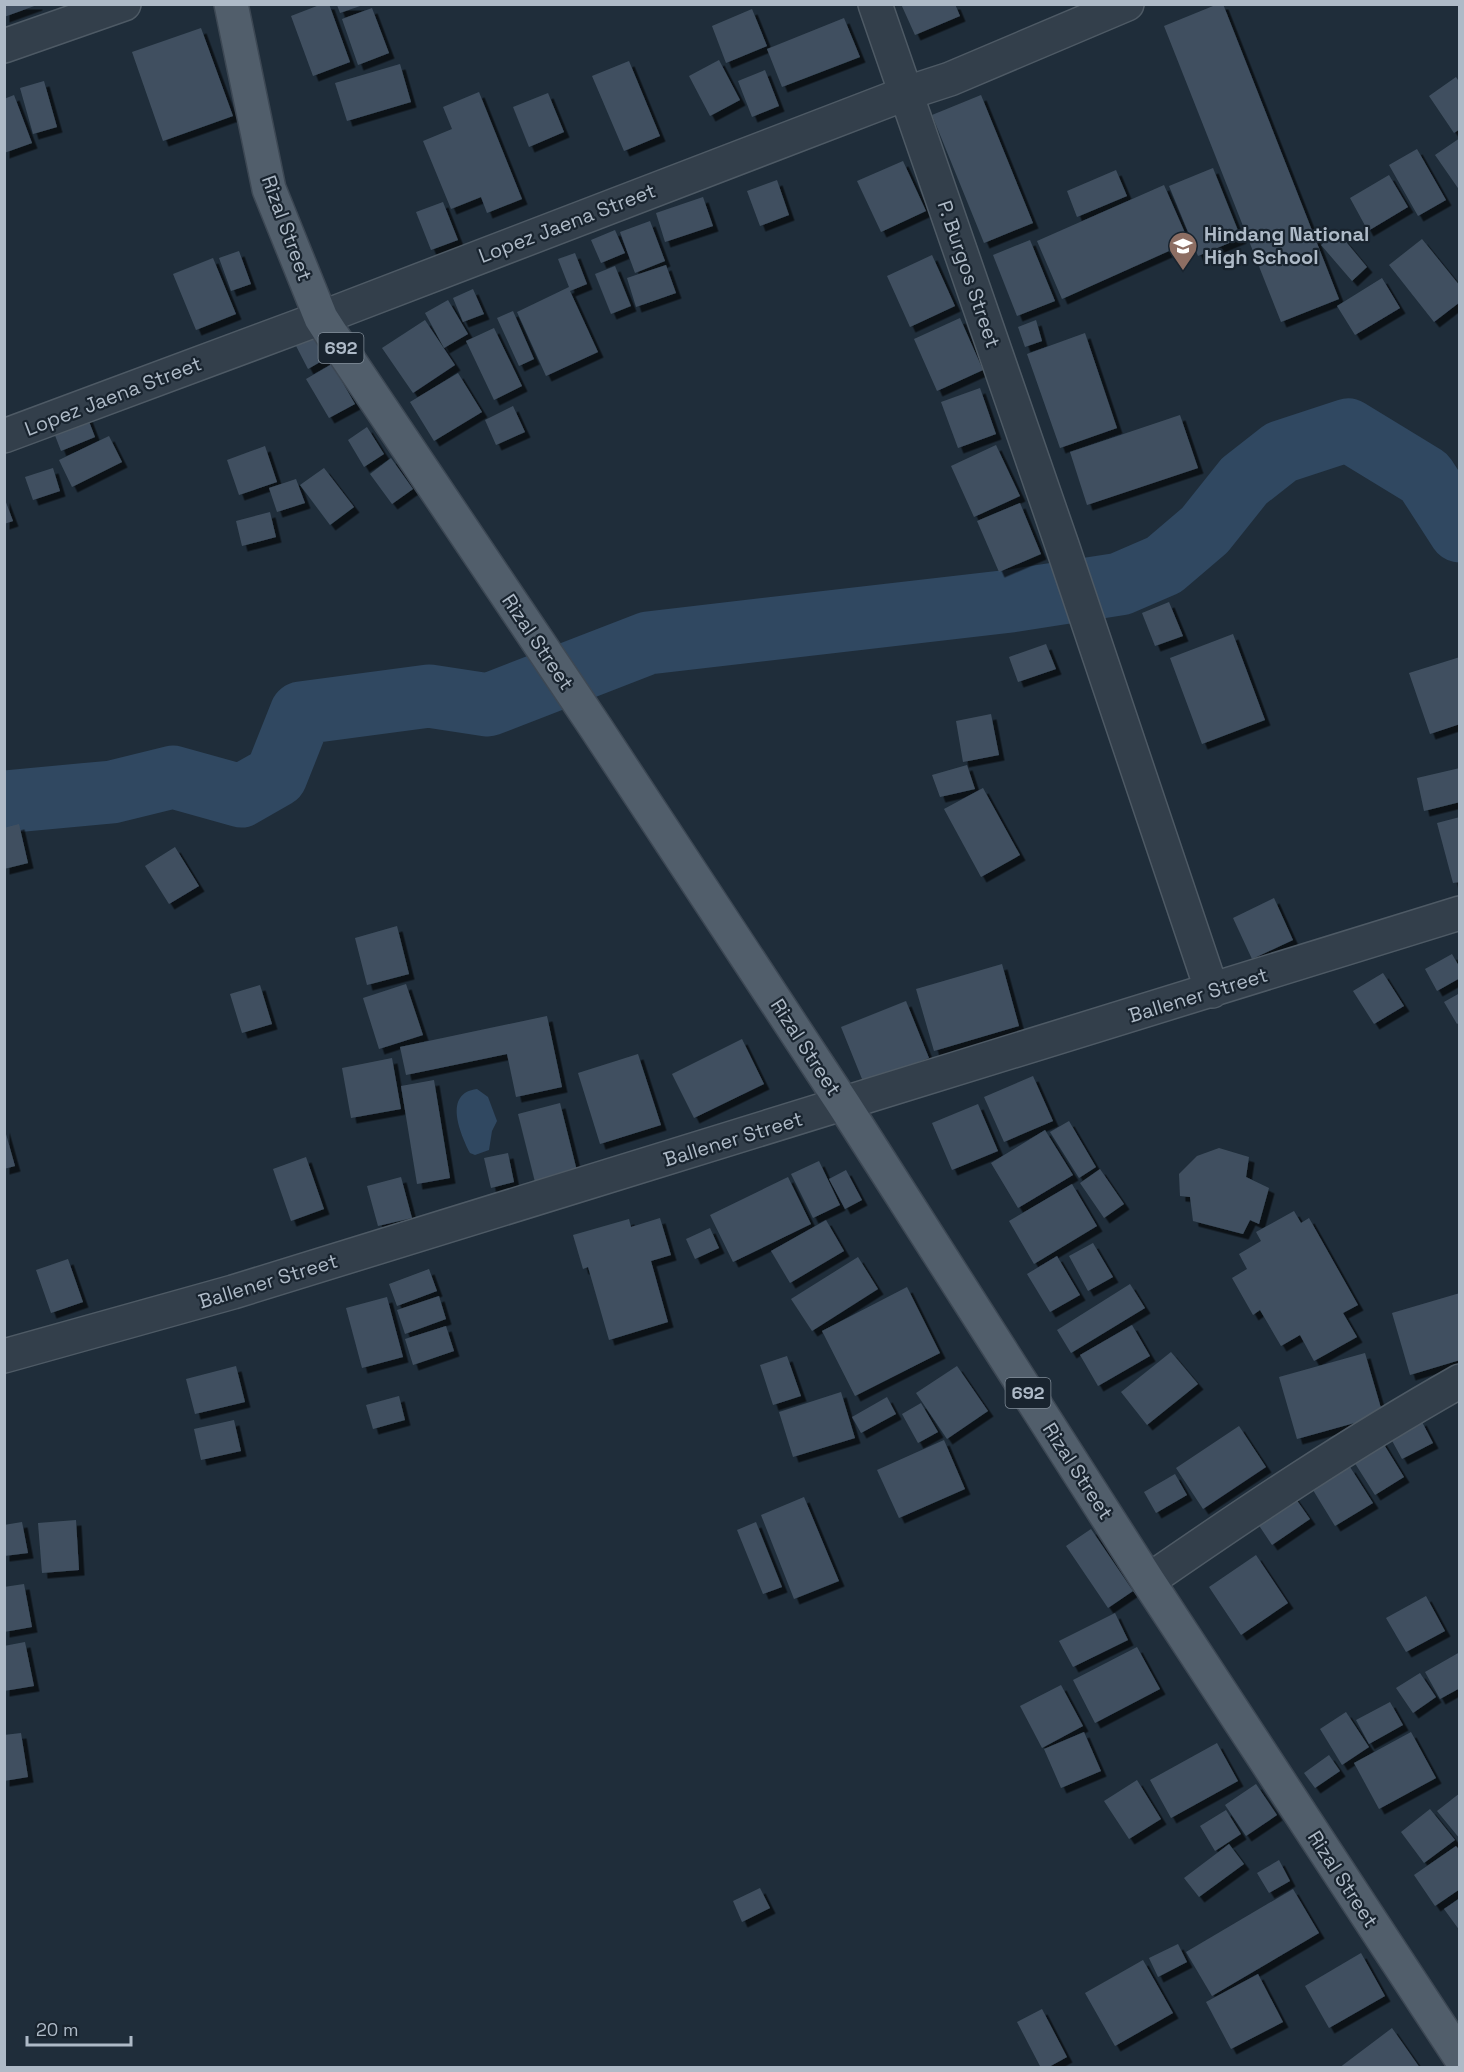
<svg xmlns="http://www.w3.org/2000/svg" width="1464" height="2072" font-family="'Space Grotesk',sans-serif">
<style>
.water{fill:#304861}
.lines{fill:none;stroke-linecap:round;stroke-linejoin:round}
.river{stroke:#304861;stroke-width:63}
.building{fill:#405060;filter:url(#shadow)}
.street-casing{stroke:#4e5a65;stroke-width:36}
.primary-casing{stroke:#3d4854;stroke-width:36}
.street{stroke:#333f4b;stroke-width:33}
.primary{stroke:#515e6b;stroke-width:33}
.labels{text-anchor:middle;stroke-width:4.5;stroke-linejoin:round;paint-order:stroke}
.shield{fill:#19242f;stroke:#818d99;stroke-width:1.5}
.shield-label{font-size:18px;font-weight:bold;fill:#aebac7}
.street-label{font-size:20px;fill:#aebac7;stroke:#19242f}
.poi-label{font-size:20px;font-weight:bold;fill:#aebac7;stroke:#19242f;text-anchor:start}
</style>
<defs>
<filter id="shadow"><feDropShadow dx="5.5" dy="5.5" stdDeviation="0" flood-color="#0009"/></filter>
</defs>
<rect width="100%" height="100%" fill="#1f2d3a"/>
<path class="water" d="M 477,1089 L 488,1097 L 497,1121 L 492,1131 L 489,1150 L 475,1155 L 470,1153 C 460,1133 443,1093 477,1089 Z"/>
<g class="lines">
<path class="river" d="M 4,802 L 112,792 L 173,777 L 241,796 L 276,776 L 301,713 L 429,696 L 488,705 L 648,643 L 1011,601 L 1120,584 L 1164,565 L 1205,530 L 1244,481 L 1281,452 L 1348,430 L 1425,477 L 1460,531"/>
</g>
<path class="building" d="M 4,4 L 37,4 L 37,5 L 4,17 Z
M 322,4 L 329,4 L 350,62 L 313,76 L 291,16 Z
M 901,4 L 955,4 L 960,16 L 915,35 Z
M 1218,4 L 1223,4 L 1339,299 L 1281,322 L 1164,26 Z
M 337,5 L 363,5 L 340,13 Z
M 372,8 L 389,53 L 358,65 L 342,19 Z
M 752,9 L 767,46 L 726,63 L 712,26 Z
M 844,18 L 860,57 L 782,87 L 767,49 Z
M 201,28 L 233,116 L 163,141 L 132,52 Z
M 719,60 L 740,100 L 710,116 L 689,76 Z
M 629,61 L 660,136 L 624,151 L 592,76 Z
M 400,64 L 411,102 L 347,121 L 335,83 Z
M 765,70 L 779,106 L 752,117 L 738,81 Z
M 1456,77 L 1460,83 L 1460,129 L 1454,133 L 1429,96 Z
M 44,81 L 57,127 L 33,134 L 20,88 Z
M 479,92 L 522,199 L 487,213 L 481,197 L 451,209 L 423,141 L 452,129 L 443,107 Z
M 548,93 L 564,132 L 529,147 L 513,107 Z
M 14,95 L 32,143 L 4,153 L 4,99 Z
M 981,95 L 1033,223 L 984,243 L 932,115 Z
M 1460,138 L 1460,191 L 1435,155 Z
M 1417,149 L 1446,200 L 1418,216 L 1389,165 Z
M 903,161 L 926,211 L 881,232 L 857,181 Z
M 1213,168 L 1241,238 L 1198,256 L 1169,186 Z
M 1116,170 L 1127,196 L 1077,217 L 1067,191 Z
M 1389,175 L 1408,207 L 1368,231 L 1350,198 Z
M 777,180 L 789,215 L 760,226 L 747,191 Z
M 1164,185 L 1189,242 L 1062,299 L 1037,241 Z
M 703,197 L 713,226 L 665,242 L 656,213 Z
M 443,202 L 458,240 L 431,250 L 416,212 Z
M 650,221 L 665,261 L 635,273 L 620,232 Z
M 615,230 L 625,253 L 601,263 L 591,240 Z
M 1337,231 L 1367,267 L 1352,281 L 1321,245 Z
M 1422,239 L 1460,286 L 1460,302 L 1434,322 L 1389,265 Z
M 1030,240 L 1055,301 L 1017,316 L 993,255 Z
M 239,251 L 251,284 L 231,291 L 219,258 Z
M 575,253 L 587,284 L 570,291 L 598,352 L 546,376 L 517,312 L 569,287 L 558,259 Z
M 932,255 L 955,306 L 910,327 L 887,276 Z
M 213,258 L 236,314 L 196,330 L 173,274 Z
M 666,265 L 676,293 L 636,307 L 627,278 Z
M 615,266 L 631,306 L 611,314 L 595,274 Z
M 1382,278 L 1400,308 L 1355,335 L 1337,306 Z
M 473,289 L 484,314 L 463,322 L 453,298 Z
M 448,300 L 468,334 L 444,348 L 425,313 Z
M 513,311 L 534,359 L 519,366 L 497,318 Z
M 960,318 L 983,370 L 937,391 L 914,339 Z
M 425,320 L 455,365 L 413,393 L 382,348 Z
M 1036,320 L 1042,341 L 1025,347 L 1018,327 Z
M 494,328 L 522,386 L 494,400 L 466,341 Z
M 313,331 L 327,358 L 308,369 L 294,342 Z
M 1085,333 L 1117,428 L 1060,448 L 1027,354 Z
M 332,364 L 355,404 L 329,418 L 306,379 Z
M 458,373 L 482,412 L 434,441 L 410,402 Z
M 980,388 L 996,434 L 958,448 L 941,402 Z
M 513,406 L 525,432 L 496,445 L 485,420 Z
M 85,411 L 95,437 L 61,451 L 51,425 Z
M 1180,415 L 1198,468 L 1087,505 L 1070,452 Z
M 367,427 L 384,454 L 364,467 L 348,440 Z
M 109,436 L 122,462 L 72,487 L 59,460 Z
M 996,445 L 1020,496 L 974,517 L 951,466 Z
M 265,446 L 277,482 L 239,495 L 227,460 Z
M 391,458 L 413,489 L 392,504 L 370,474 Z
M 53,468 L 60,491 L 33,500 L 25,477 Z
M 324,468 L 354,507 L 330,525 L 300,485 Z
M 296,479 L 305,503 L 277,512 L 269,488 Z
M 4,497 L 13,521 L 4,524 Z
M 1020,503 L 1041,554 L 999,572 L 977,521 Z
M 270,512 L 276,537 L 242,546 L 236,521 Z
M 1169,602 L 1183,636 L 1155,646 L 1142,613 Z
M 1233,634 L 1265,720 L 1202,744 L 1170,658 Z
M 1046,644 L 1056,669 L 1018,682 L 1009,657 Z
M 1460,657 L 1460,724 L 1430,734 L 1409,673 Z
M 991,714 L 999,755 L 963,762 L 956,721 Z
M 967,765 L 975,789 L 940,797 L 932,775 Z
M 1460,768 L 1460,802 L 1424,811 L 1417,778 Z
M 983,788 L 1020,855 L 981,877 L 944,809 Z
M 1460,817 L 1460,882 L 1453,883 L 1437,823 Z
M 19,824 L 28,863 L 4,869 L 4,828 Z
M 175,847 L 199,886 L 169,904 L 145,866 Z
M 1274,898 L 1293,940 L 1252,959 L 1233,918 Z
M 397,926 L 409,974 L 367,985 L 355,938 Z
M 1452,954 L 1460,968 L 1460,978 L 1437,991 L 1425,969 Z
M 1002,964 L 1019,1026 L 934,1051 L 916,989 Z
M 1383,973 L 1404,1006 L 1374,1024 L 1353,991 Z
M 406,984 L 423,1035 L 379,1049 L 363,998 Z
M 260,985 L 272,1024 L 242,1033 L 230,994 Z
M 1460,993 L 1460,1022 L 1457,1024 L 1444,1002 Z
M 906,1001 L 929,1058 L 864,1084 L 841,1027 Z
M 547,1016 L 562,1087 L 516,1097 L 507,1054 L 406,1075 L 400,1047 Z
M 742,1039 L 764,1084 L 694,1118 L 672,1074 Z
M 638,1054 L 661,1125 L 600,1144 L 578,1073 Z
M 392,1058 L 401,1109 L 351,1118 L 342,1068 Z
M 1033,1076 L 1053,1121 L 1004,1142 L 984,1097 Z
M 434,1080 L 450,1178 L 417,1184 L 401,1086 Z
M 560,1103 L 578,1175 L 536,1186 L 518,1114 Z
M 978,1104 L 998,1151 L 952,1170 L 932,1123 Z
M 1069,1121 L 1096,1167 L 1079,1178 L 1050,1132 Z
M 4,1127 L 15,1166 L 4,1169 Z
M 1045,1130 L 1073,1175 L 1018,1208 L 991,1163 Z
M 1219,1148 L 1249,1157 L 1246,1177 L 1269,1188 L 1259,1224 L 1250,1220 L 1243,1234 L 1193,1221 L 1190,1197 L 1180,1196 L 1179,1174 L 1197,1156 Z
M 508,1153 L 514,1182 L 491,1188 L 484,1158 Z
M 306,1157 L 324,1209 L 291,1221 L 273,1169 Z
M 819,1161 L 840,1205 L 813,1218 L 791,1174 Z
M 1100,1169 L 1124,1204 L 1104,1218 L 1080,1183 Z
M 846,1170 L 862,1200 L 845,1209 L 829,1179 Z
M 401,1177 L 412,1218 L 378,1226 L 367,1186 Z
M 788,1177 L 811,1224 L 733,1262 L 710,1215 Z
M 1072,1184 L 1097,1226 L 1034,1264 L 1009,1221 Z
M 1294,1211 L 1301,1223 L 1309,1218 L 1358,1305 L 1343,1313 L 1357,1337 L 1314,1361 L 1300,1335 L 1281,1346 L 1260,1310 L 1253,1315 L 1232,1278 L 1247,1269 L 1239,1254 L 1261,1241 L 1256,1232 Z
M 660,1218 L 671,1255 L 651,1261 L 668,1322 L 609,1340 L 588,1267 L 583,1269 L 573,1235 L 629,1219 L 631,1227 Z
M 826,1220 L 844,1251 L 790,1283 L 771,1251 Z
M 710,1228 L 719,1248 L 695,1259 L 686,1239 Z
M 1093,1243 L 1113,1277 L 1088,1291 L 1069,1256 Z
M 1057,1256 L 1080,1295 L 1050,1312 L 1027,1274 Z
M 858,1257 L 878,1289 L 812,1331 L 791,1299 Z
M 68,1259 L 83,1302 L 51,1313 L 36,1270 Z
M 429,1269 L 437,1291 L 397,1306 L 389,1284 Z
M 1130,1284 L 1145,1308 L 1071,1353 L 1057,1330 Z
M 907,1287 L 940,1353 L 855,1396 L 822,1331 Z
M 1460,1293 L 1460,1360 L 1410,1375 L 1392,1313 Z
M 439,1296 L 446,1319 L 405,1334 L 397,1310 Z
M 387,1297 L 403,1357 L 362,1368 L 346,1308 Z
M 1132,1325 L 1150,1356 L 1098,1386 L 1080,1355 Z
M 446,1326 L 454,1351 L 413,1365 L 405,1339 Z
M 1171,1352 L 1198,1384 L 1147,1425 L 1121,1392 Z
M 1365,1353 L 1383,1415 L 1297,1439 L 1279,1377 Z
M 787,1356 L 801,1396 L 773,1405 L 760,1365 Z
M 236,1366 L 245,1402 L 195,1414 L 186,1379 Z
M 957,1366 L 988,1411 L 947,1439 L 916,1393 Z
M 841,1392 L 855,1438 L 793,1457 L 779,1412 Z
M 399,1396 L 405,1420 L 373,1429 L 366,1405 Z
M 887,1397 L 896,1414 L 861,1433 L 852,1417 Z
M 921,1403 L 938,1432 L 918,1443 L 902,1414 Z
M 234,1420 L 241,1451 L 201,1460 L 194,1429 Z
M 1421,1420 L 1433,1443 L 1402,1459 L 1390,1437 Z
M 1239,1426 L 1266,1467 L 1203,1509 L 1176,1468 Z
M 1380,1438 L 1404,1477 L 1375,1495 L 1351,1457 Z
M 944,1440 L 965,1489 L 899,1518 L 877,1470 Z
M 1350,1467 L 1373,1503 L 1335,1526 L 1313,1490 Z
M 1175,1474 L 1187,1495 L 1156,1513 L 1144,1492 Z
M 1291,1492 L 1310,1519 L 1272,1545 L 1254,1518 Z
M 804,1497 L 839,1581 L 794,1599 L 761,1515 Z
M 76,1520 L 79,1570 L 42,1573 L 38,1523 Z
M 22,1522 L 28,1553 L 4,1556 L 4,1525 Z
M 756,1522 L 782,1587 L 763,1594 L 737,1530 Z
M 1091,1529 L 1133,1591 L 1108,1608 L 1066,1546 Z
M 1256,1555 L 1288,1603 L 1241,1635 L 1209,1587 Z
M 24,1584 L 32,1627 L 4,1632 L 4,1587 Z
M 1426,1596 L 1445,1631 L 1406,1652 L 1386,1618 Z
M 1115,1613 L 1128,1640 L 1073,1667 L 1059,1641 Z
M 25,1642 L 34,1686 L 4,1691 L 4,1646 Z
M 1137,1647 L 1160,1689 L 1095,1723 L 1073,1680 Z
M 1460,1652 L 1460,1688 L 1440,1699 L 1425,1672 Z
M 1420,1673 L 1436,1697 L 1413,1713 L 1396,1688 Z
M 1061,1685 L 1083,1726 L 1042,1748 L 1020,1706 Z
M 1390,1702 L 1403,1725 L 1369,1744 L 1356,1720 Z
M 1346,1712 L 1369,1747 L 1342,1765 L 1320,1729 Z
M 1084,1732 L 1101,1771 L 1061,1788 L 1044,1749 Z
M 1411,1732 L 1436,1778 L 1379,1809 L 1354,1763 Z
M 21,1733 L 28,1777 L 4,1781 L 4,1735 Z
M 1217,1743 L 1238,1781 L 1171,1818 L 1150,1780 Z
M 1329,1755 L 1340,1771 L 1315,1788 L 1304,1773 Z
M 1137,1780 L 1161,1819 L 1129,1839 L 1104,1801 Z
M 1256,1784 L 1277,1815 L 1246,1836 L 1225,1805 Z
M 1460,1793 L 1460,1839 L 1437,1811 Z
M 1430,1809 L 1455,1840 L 1424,1863 L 1401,1832 Z
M 1226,1810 L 1241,1834 L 1215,1851 L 1200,1826 Z
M 1229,1844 L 1244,1864 L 1199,1897 L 1184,1878 Z
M 1456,1846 L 1460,1851 L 1460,1889 L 1435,1906 L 1414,1875 Z
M 1279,1860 L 1290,1881 L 1269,1893 L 1257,1873 Z
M 760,1888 L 770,1908 L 742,1922 L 733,1901 Z
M 1293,1889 L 1319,1933 L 1212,1996 L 1186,1952 Z
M 1460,1898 L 1460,1931 L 1444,1909 Z
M 1178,1944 L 1187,1962 L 1158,1977 L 1149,1958 Z
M 1361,1953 L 1385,1996 L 1329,2028 L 1305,1986 Z
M 1143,1960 L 1173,2013 L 1115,2046 L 1085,1993 Z
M 1258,1974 L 1283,2022 L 1231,2049 L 1206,2002 Z
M 1042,2009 L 1067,2057 L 1047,2068 L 1041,2068 L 1017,2022 Z
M 1392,2028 L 1420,2068 L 1339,2068 Z"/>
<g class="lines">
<g class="street-casing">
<path id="street" d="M 875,4 L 1062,545 L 1212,991
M 4,46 L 124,4
M 4,436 L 321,318 L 907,93 L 950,79 L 1127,4
M 4,1356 L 233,1292 L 1460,913
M 1148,1581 C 1249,1511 1352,1442 1460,1381"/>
</g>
<g class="primary-casing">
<path id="primary" d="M 231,4 L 269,189 L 321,318 L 330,332 L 596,728 L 844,1105 L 1148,1581 L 1460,2057"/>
</g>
<use href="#street" class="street"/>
<use href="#primary" class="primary"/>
</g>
<defs>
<g id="school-pin" transform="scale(1.5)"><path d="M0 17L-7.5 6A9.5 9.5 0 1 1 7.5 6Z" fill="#8d6e63" stroke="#19242f"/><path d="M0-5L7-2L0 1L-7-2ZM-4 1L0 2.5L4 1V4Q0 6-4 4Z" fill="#fff"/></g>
</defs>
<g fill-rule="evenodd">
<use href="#school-pin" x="1183" y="246"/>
</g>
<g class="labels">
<g class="shield">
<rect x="318.5" y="333" width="45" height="30" rx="4.5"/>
<rect x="1005.5" y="1378" width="45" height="30" rx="4.5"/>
</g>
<g class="shield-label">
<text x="341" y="354">692</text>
<text x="1028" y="1399">692</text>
</g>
<g class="street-label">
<text transform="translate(567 223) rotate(-21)" y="7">Lopez Jaena Street</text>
<text transform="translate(287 228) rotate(70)" y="7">Rizal Street</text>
<text transform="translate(969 274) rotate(71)" y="7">P. Burgos Street</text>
<text transform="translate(113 396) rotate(-21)" y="7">Lopez Jaena Street</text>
<text transform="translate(538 642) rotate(56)" y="7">Rizal Street</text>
<text transform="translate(1198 995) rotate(-17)" y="7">Ballener Street</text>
<text transform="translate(806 1047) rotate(57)" y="7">Rizal Street</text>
<text transform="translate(733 1139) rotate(-17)" y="7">Ballener Street</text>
<text transform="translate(268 1281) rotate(-17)" y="7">Ballener Street</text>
<text transform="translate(1078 1471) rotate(57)" y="7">Rizal Street</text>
<text transform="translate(1343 1879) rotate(57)" y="7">Rizal Street</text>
</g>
<g class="poi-label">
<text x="1204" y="241">Hindang National<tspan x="1204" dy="23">High School</tspan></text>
</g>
</g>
<rect width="1464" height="2072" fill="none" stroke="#aebac7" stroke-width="12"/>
<path d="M27 2036v9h104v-9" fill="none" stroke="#aebac7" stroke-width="3"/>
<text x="36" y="2036" font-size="18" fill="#aebac7" stroke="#19242f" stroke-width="4.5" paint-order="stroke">20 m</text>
</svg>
